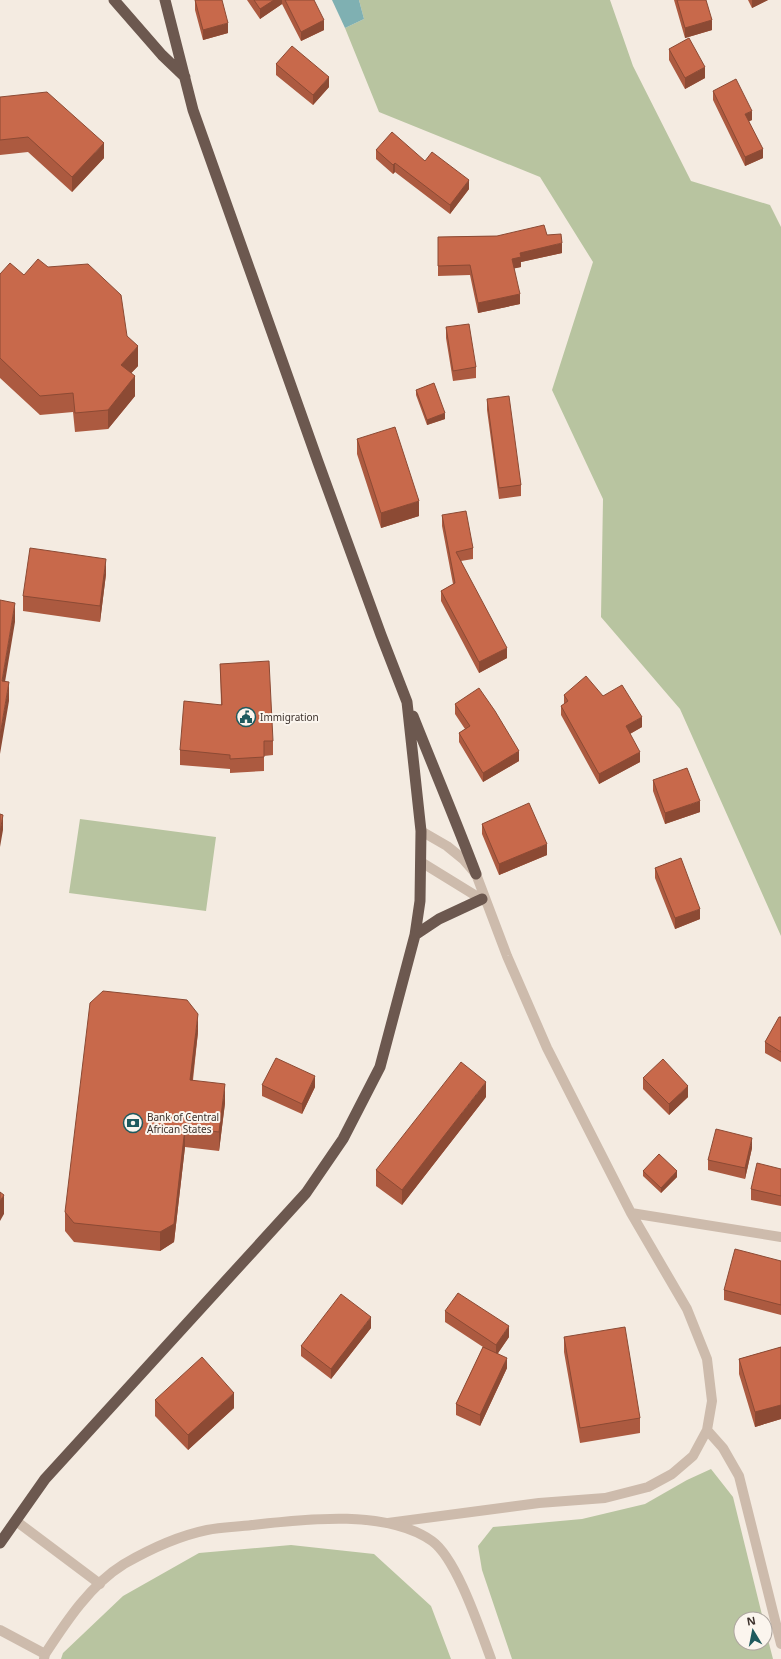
<svg xmlns="http://www.w3.org/2000/svg" width="781" height="1659" font-family="'Noto Sans',sans-serif">
<style>
.green{fill:#b8c4a0}
.water{fill:#7fb0b2}
.lines{fill:none;stroke-linecap:round;stroke-linejoin:round}
.minor{stroke:#cdbbac;stroke-width:10}
.tertiary{stroke:#cdbbac;stroke-width:10}
.trunk{stroke:#6c584f;stroke-width:11}
.wall{fill:#ac5a40}
.shaded-wall{fill:#8c4a34}
.building{fill:#c8694b;stroke:#8c4a34}
.labels{text-anchor:middle;stroke-width:4;stroke-linejoin:round;paint-order:stroke}
.poi-label{font-size:10px;fill:#3b302b;stroke:#fbf5ee;text-anchor:start}
</style>
<rect width="100%" height="100%" fill="#f4ebe1"/>
<path class="green" d="M 359,0 L 610,0 L 633,66 L 691,181 L 770,205 L 781,227 L 781,936 L 680,709 L 601,617 L 603,499 L 552,390 L 593,262 L 540,177 L 379,112 L 345,28 L 364,19 Z
M 80,819 L 216,837 L 206,911 L 69,893 Z
M 711,1469 L 733,1497 L 763,1619 L 741,1619 L 741,1643 L 765,1643 L 765,1628 L 773,1659 L 512,1659 L 482,1570 L 478,1546 L 493,1527 L 582,1519 L 645,1504 L 687,1480 Z
M 291,1545 L 374,1554 L 431,1606 L 451,1659 L 61,1659 L 63,1653 L 123,1596 L 199,1553 Z"/>
<path class="water" d="M 332,0 L 359,0 L 364,19 L 345,28 Z"/>
<g class="lines">
<path class="minor" d="M 421,862 L 486,902
M 631,1213 L 781,1237
M 707,1430 L 723,1448 L 739,1476 L 781,1644
M 16,1521 L 100,1584
M 388,1523 L 539,1503 L 605,1498 L 648,1487 L 672,1474 L 693,1456 L 707,1430 L 712,1401 L 707,1359 L 687,1309 L 631,1213 L 547,1048 L 507,956 L 476,874 L 463,859 L 447,846 L 421,831
M 0,1630 L 45,1654"/>
<path class="tertiary" d="M 44,1659 L 45,1654 C 66,1622 90,1585 124,1564 C 150,1549 178,1536 207,1530 C 222,1527 237,1527 252,1525 C 305,1519 387,1509 432,1541 C 457,1559 480,1630 491,1659"/>
<path class="trunk" d="M 114,0 L 162,55 L 185,77
M 413,716 C 434,769 456,821 476,874
M 415,935 L 439,919 L 482,899
M 0,1543 L 45,1479 L 306,1193 L 343,1139 L 380,1067 L 415,935 L 420,901 L 421,831 L 407,702 L 381,635 L 318,462 L 193,110 L 165,0"/>
</g>
<path class="wall" d="M 195,0 L 228,33 L 203,40 L 195,10 Z
M 247,0 L 314,0 L 324,30 L 301,41 L 282,4 L 260,19 Z
M 674,0 L 706,0 L 712,30 L 685,38 Z
M 748,0 L 768,0 L 752,8 Z
M 669,49 L 705,78 L 685,89 L 669,60 Z
M 276,64 L 329,87 L 313,105 L 276,75 Z
M 713,91 L 752,120 L 749,121 L 763,158 L 745,166 L 713,100 Z
M 0,97 L 104,158 L 72,192 L 28,152 L 0,155 Z
M 376,150 L 425,161 L 469,189 L 450,214 L 395,172 L 393,174 L 376,159 Z
M 547,235 L 562,253 L 521,262 L 521,267 L 514,268 L 520,304 L 478,313 L 470,275 L 438,276 L 438,237 Z
M 0,274 L 24,275 L 127,336 L 138,366 L 131,373 L 135,396 L 108,429 L 75,432 L 73,412 L 40,415 L 0,378 Z
M 446,327 L 476,367 L 476,378 L 453,381 L 446,338 Z
M 416,390 L 445,419 L 427,425 L 416,395 Z
M 487,399 L 521,485 L 521,496 L 499,499 L 487,410 Z
M 357,439 L 419,516 L 381,528 L 357,454 Z
M 442,515 L 473,548 L 473,559 L 461,561 L 507,658 L 479,673 L 441,601 L 441,591 L 453,584 L 442,526 Z
M 106,574 L 100,622 L 23,611 L 23,596 Z
M 220,664 L 273,741 L 273,755 L 264,756 L 264,771 L 230,773 L 230,769 L 180,765 L 180,750 L 221,704 Z
M 564,695 L 603,696 L 642,727 L 630,734 L 640,762 L 599,784 L 561,715 L 561,706 L 564,704 Z
M 455,704 L 519,761 L 483,782 L 459,742 L 459,733 L 465,729 L 455,714 Z
M 653,780 L 700,812 L 665,824 L 653,791 Z
M 482,824 L 547,855 L 499,875 L 482,834 Z
M 655,868 L 700,919 L 675,929 L 655,878 Z
M 781,1017 L 781,1062 L 765,1053 L 765,1042 Z
M 198,1032 L 193,1080 L 225,1103 L 219,1151 L 185,1147 L 174,1242 L 160,1251 L 74,1242 L 65,1231 L 65,1212 Z
M 643,1078 L 688,1097 L 669,1115 L 643,1089 Z
M 262,1085 L 315,1087 L 302,1114 L 262,1096 Z
M 486,1097 L 402,1205 L 376,1186 L 376,1170 Z
M 752,1148 L 745,1179 L 708,1170 L 708,1160 Z
M 781,1169 L 781,1206 L 751,1200 L 751,1189 Z
M 643,1171 L 677,1177 L 661,1193 L 643,1176 Z
M 781,1261 L 781,1315 L 724,1300 L 724,1290 Z
M 445,1311 L 509,1337 L 498,1353 L 507,1368 L 480,1426 L 456,1415 L 456,1404 L 483,1347 L 445,1322 Z
M 371,1328 L 331,1379 L 301,1356 L 301,1346 Z
M 564,1337 L 640,1418 L 640,1433 L 580,1443 L 564,1352 Z
M 781,1347 L 781,1419 L 755,1427 L 739,1374 L 739,1359 Z
M 155,1400 L 234,1408 L 188,1450 L 155,1416 Z"/>
<path class="shaded-wall" d="M 274,0 L 282,0 L 282,4 L 260,19 L 260,9 Z
M 752,0 L 768,0 L 752,8 Z
M 324,20 L 324,30 L 301,41 L 301,32 Z
M 712,20 L 712,30 L 685,38 L 685,28 Z
M 228,23 L 228,33 L 203,40 L 203,30 Z
M 705,67 L 705,78 L 685,89 L 685,78 Z
M 329,77 L 329,87 L 313,105 L 313,95 Z
M 752,111 L 752,120 L 745,123 L 745,114 Z
M 104,143 L 104,158 L 72,192 L 72,177 Z
M 763,149 L 763,158 L 745,166 L 745,157 Z
M 395,163 L 395,172 L 393,174 L 393,165 Z
M 469,180 L 469,189 L 450,214 L 450,205 Z
M 562,243 L 562,253 L 521,262 L 521,267 L 512,269 L 512,259 L 520,253 Z
M 520,294 L 520,304 L 478,313 L 478,303 Z
M 138,346 L 138,366 L 121,384 L 121,365 Z
M 135,376 L 135,396 L 108,429 L 108,410 Z
M 445,413 L 445,419 L 427,425 L 427,420 Z
M 419,501 L 419,516 L 381,528 L 381,513 Z
M 106,559 L 106,574 L 100,622 L 100,606 Z
M 15,603 L 15,622 L 2,700 L 2,681 Z
M 507,648 L 507,658 L 479,673 L 479,662 Z
M 9,682 L 9,701 L 0,754 L 0,735 Z
M 642,717 L 642,727 L 626,736 L 626,726 Z
M 519,751 L 519,761 L 483,782 L 483,773 Z
M 640,752 L 640,762 L 599,784 L 599,774 Z
M 700,801 L 700,812 L 665,824 L 665,813 Z
M 3,815 L 3,830 L 0,847 L 0,832 Z
M 547,844 L 547,855 L 499,875 L 499,864 Z
M 700,909 L 700,919 L 675,929 L 675,918 Z
M 198,1014 L 198,1032 L 190,1099 L 190,1080 Z
M 315,1076 L 315,1087 L 302,1114 L 302,1104 Z
M 486,1082 L 486,1097 L 402,1205 L 402,1190 Z
M 225,1084 L 225,1103 L 219,1151 L 219,1132 Z
M 688,1086 L 688,1097 L 669,1115 L 669,1104 Z
M 185,1128 L 185,1147 L 174,1242 L 160,1251 L 160,1232 Z
M 752,1138 L 752,1148 L 745,1179 L 745,1168 Z
M 677,1171 L 677,1177 L 661,1193 L 661,1188 Z
M 4,1195 L 4,1214 L 0,1221 L 0,1201 Z
M 371,1317 L 371,1328 L 331,1379 L 331,1369 Z
M 509,1326 L 509,1337 L 496,1356 L 496,1345 Z
M 507,1358 L 507,1368 L 480,1426 L 480,1415 Z
M 234,1393 L 234,1408 L 188,1450 L 188,1435 Z
M 781,1405 L 781,1419 L 755,1427 L 755,1412 Z"/>
<path class="building" d="M 195,0 L 222,0 L 228,23 L 203,30 Z
M 254,0 L 274,0 L 260,9 Z
M 285,0 L 314,0 L 324,20 L 301,32 Z
M 677,0 L 706,0 L 712,20 L 685,28 Z
M 689,38 L 705,67 L 685,78 L 669,49 Z
M 292,46 L 329,77 L 313,95 L 276,64 Z
M 736,79 L 752,111 L 745,114 L 763,149 L 745,157 L 713,91 Z
M 47,92 L 104,143 L 72,177 L 28,137 L 0,140 L 0,97 Z
M 392,132 L 425,161 L 432,152 L 469,180 L 450,205 L 395,163 L 393,165 L 376,150 Z
M 544,225 L 547,235 L 561,234 L 562,243 L 520,253 L 521,257 L 512,259 L 520,294 L 478,303 L 470,265 L 438,266 L 438,237 L 497,236 Z
M 38,259 L 48,267 L 88,264 L 121,295 L 127,336 L 138,346 L 121,365 L 135,376 L 108,410 L 75,413 L 73,393 L 40,396 L 0,358 L 0,274 L 10,263 L 24,275 Z
M 469,324 L 476,367 L 453,371 L 446,327 Z
M 434,383 L 445,413 L 427,420 L 416,390 Z
M 509,396 L 521,485 L 499,488 L 487,399 Z
M 395,427 L 419,501 L 381,513 L 357,439 Z
M 466,511 L 473,548 L 456,552 L 507,648 L 479,662 L 441,591 L 455,583 L 442,515 Z
M 30,548 L 106,559 L 100,606 L 23,596 Z
M 0,600 L 15,603 L 2,681 L 9,682 L 0,735 Z
M 269,661 L 273,741 L 264,741 L 264,757 L 230,759 L 230,755 L 180,750 L 184,701 L 222,705 L 220,664 Z
M 586,676 L 603,696 L 622,685 L 642,717 L 626,726 L 640,752 L 599,774 L 561,706 L 568,701 L 564,695 Z
M 479,688 L 495,711 L 519,751 L 483,773 L 459,733 L 470,726 L 455,704 Z
M 687,768 L 700,801 L 665,813 L 653,780 Z
M 529,803 L 547,844 L 499,864 L 482,824 Z
M 0,814 L 3,815 L 0,832 Z
M 681,858 L 700,909 L 675,918 L 655,868 Z
M 103,991 L 187,1000 L 198,1014 L 190,1080 L 225,1084 L 219,1132 L 185,1128 L 174,1224 L 160,1232 L 74,1223 L 65,1212 L 90,1003 Z
M 779,1017 L 781,1017 L 781,1052 L 765,1042 Z
M 276,1058 L 315,1076 L 302,1104 L 262,1085 Z
M 663,1059 L 688,1086 L 669,1104 L 643,1078 Z
M 461,1062 L 486,1082 L 402,1190 L 376,1170 Z
M 716,1129 L 752,1138 L 745,1168 L 708,1160 Z
M 659,1154 L 677,1171 L 661,1188 L 643,1171 Z
M 757,1163 L 781,1169 L 781,1196 L 751,1189 Z
M 0,1192 L 4,1195 L 0,1201 Z
M 735,1249 L 781,1261 L 781,1305 L 724,1290 Z
M 458,1293 L 509,1326 L 496,1345 L 445,1311 Z
M 341,1294 L 371,1317 L 331,1369 L 301,1346 Z
M 625,1327 L 640,1418 L 580,1428 L 564,1337 Z
M 483,1347 L 507,1358 L 480,1415 L 456,1404 Z
M 781,1347 L 781,1405 L 755,1412 L 739,1359 Z
M 202,1357 L 234,1393 L 188,1435 L 155,1400 Z"/>
<defs>
<g id="civic-ring" transform="scale(1)"><circle r="9.5" fill="#fbf5ee" stroke="#1f5a5e" stroke-width="1.5"/><path d="M-.6-6.5H3V-4.5H.6V-3L4-1V1h2V6H-6V1h2V-1L-.6-3ZM-1.2 2.5V6h2.4V2.5Z" fill="#1f5a5e"/></g>
<g id="bank-ring" transform="scale(1)"><circle r="9.5" fill="#fbf5ee" stroke="#1f5a5e" stroke-width="1.5"/><path d="M-6-4H6V4H-6ZM0-2.3a2.3 2.3 0 1 0 0 4.6a2.3 2.3 0 1 0 0-4.6Z" fill="#1f5a5e"/></g>
</defs>
<g fill-rule="evenodd">
<use href="#civic-ring" x="246" y="717"/>
<use href="#bank-ring" x="133" y="1123"/>
</g>
<g class="labels">
<g class="poi-label">
<text x="260" y="721">Immigration</text>
<text x="147" y="1121">Bank of Central<tspan x="147" dy="12">African States</tspan></text>
</g>
</g>
<g transform="translate(753 1631) rotate(350)"><circle r="19" fill="#fbf5ee" stroke="#aea6a0"/>
<path d="M0-3L7 15L0 10L-7 15Z" fill="#1f5a5e"/>
<text y="-6" font-size="11" font-weight="bold" text-anchor="middle" fill="#3b302b">N</text>
</g>
</svg>
